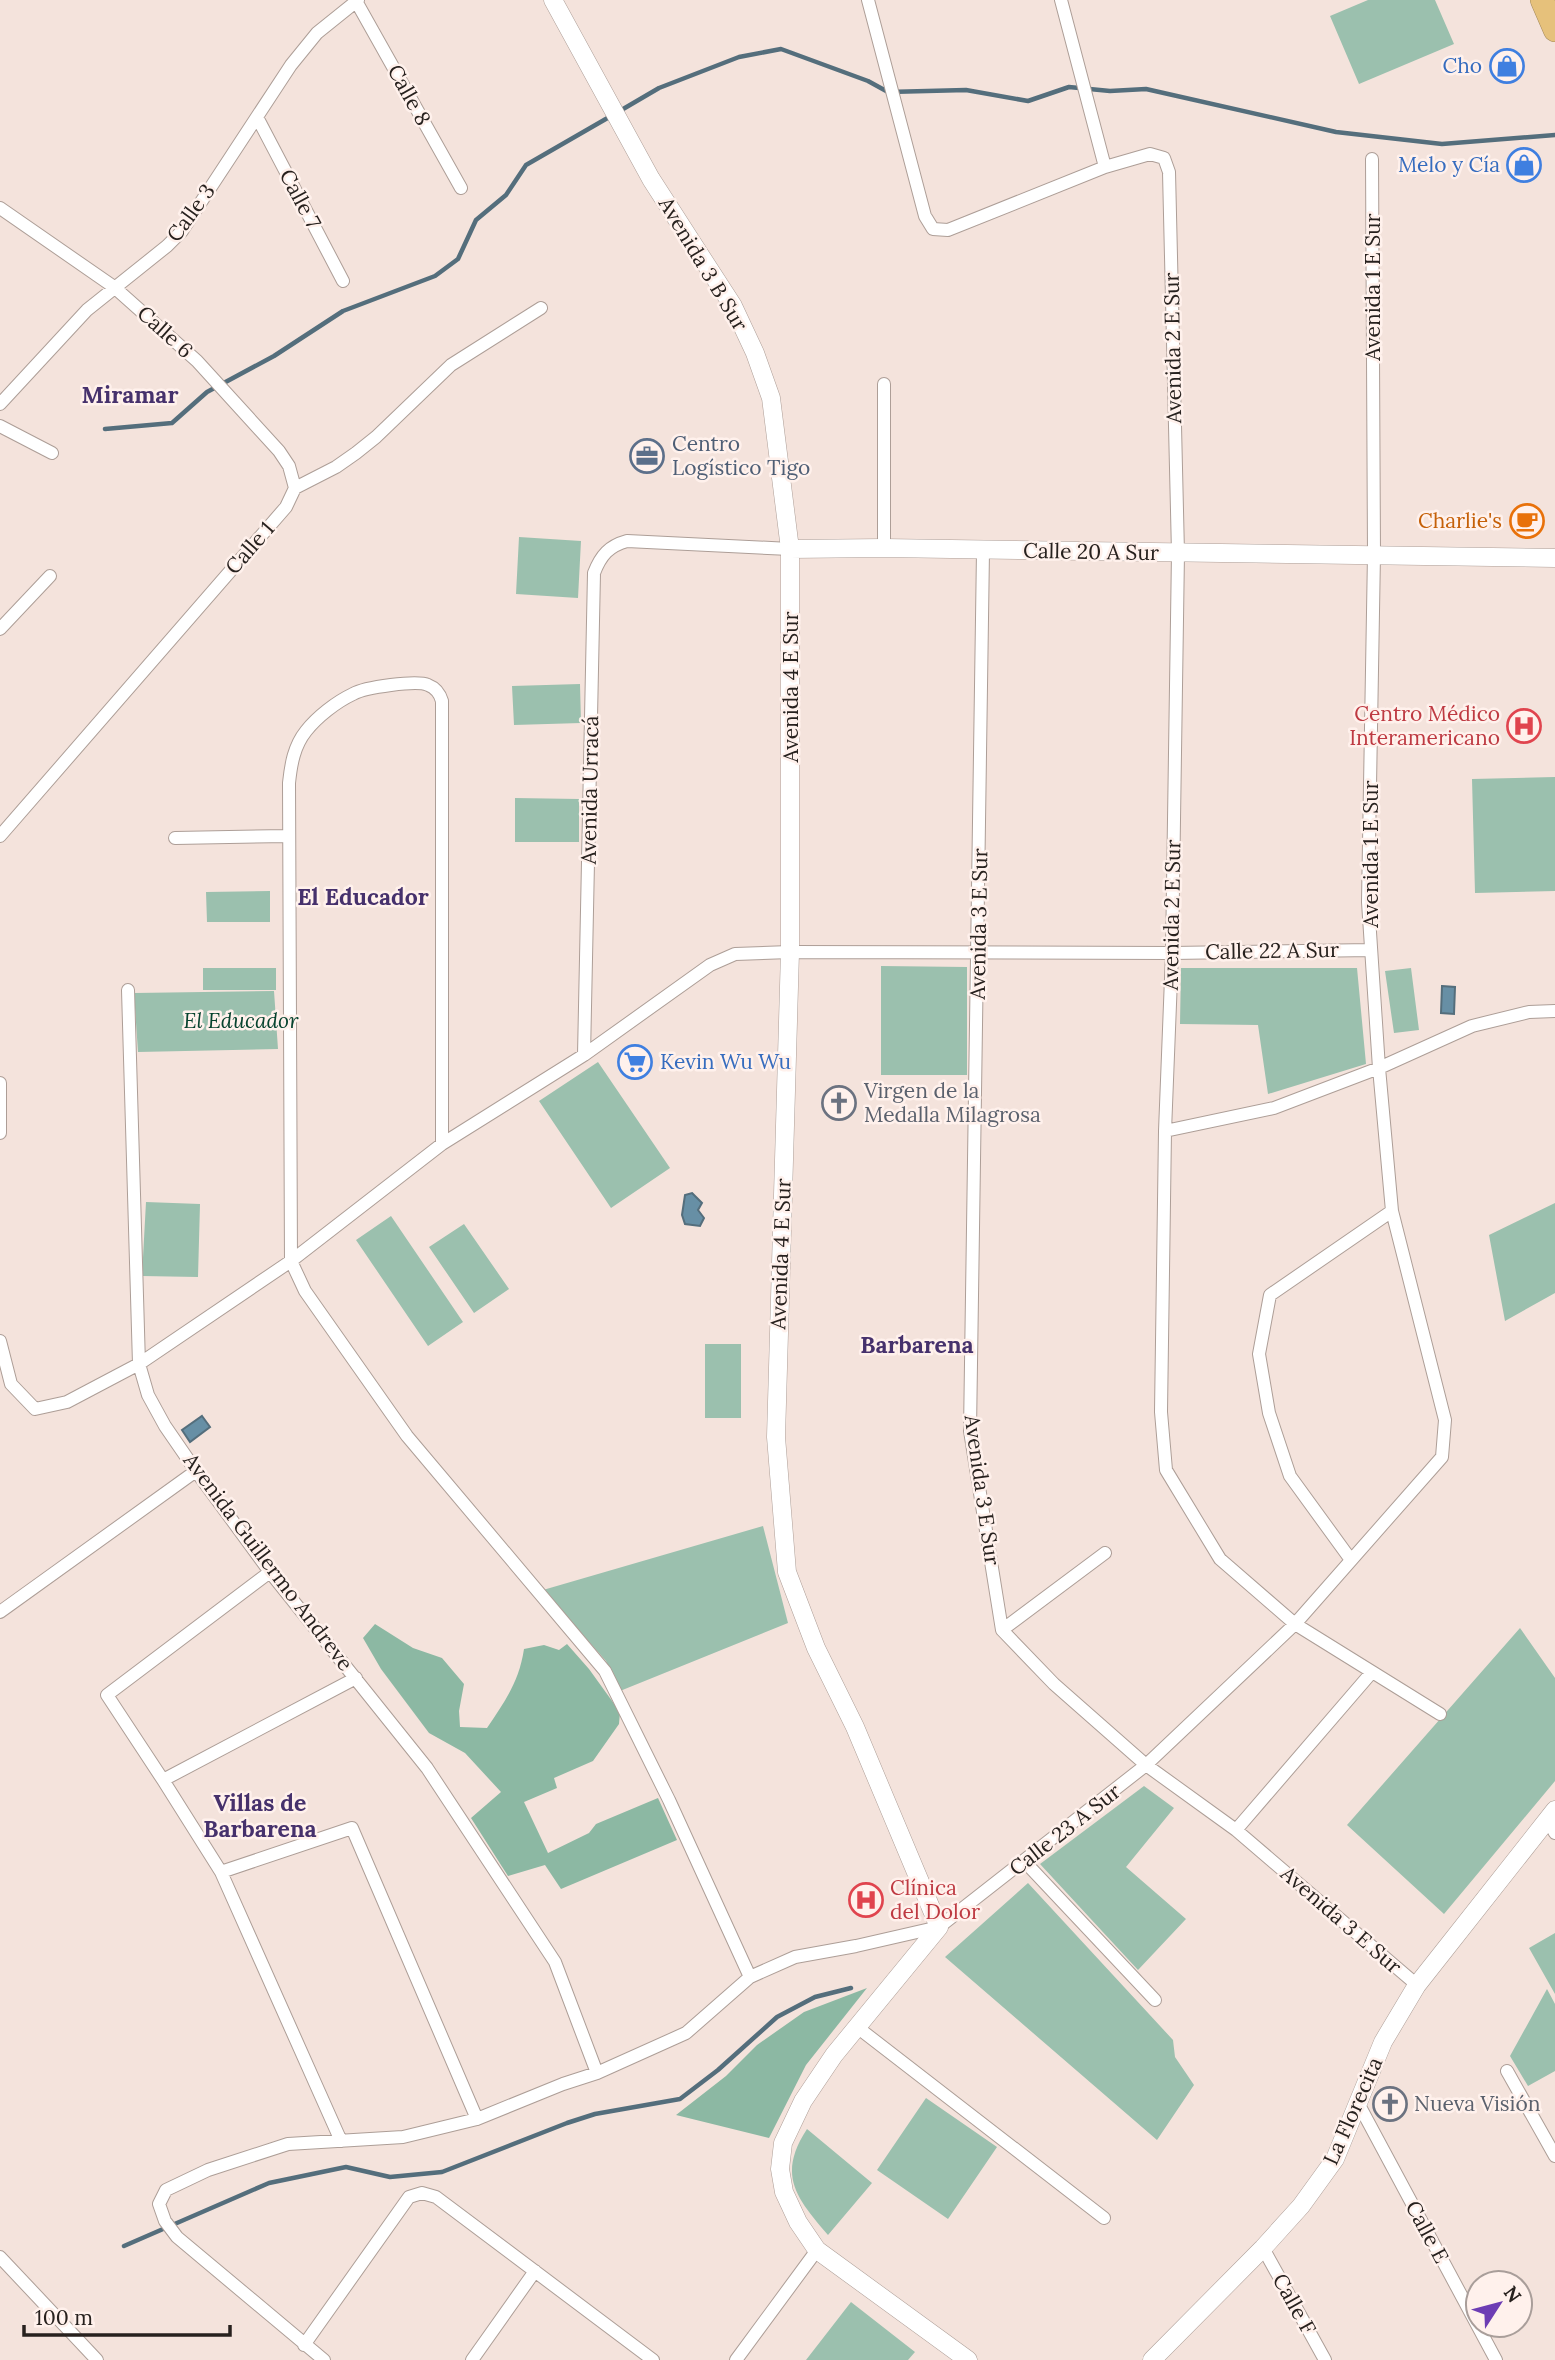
<svg xmlns="http://www.w3.org/2000/svg" width="1555" height="2360" font-family="Lora,serif">
<style>
.green{fill:#9bc0ae}
.forest{fill:#8cb8a3}
.water{fill:#678fa5;stroke:#546e7c;stroke-width:2}
.lines{fill:none;stroke-linecap:round;stroke-linejoin:round}
.stream{stroke:#546e7c;stroke-width:4.5}
.street-casing{stroke:#ad9e97;stroke-width:14}
.secondary-casing{stroke:#ad9e97;stroke-width:19}
.highway-casing{stroke:#a3895a;stroke-width:24}
.street{stroke:#fff;stroke-width:12}
.secondary{stroke:#fff;stroke-width:18}
.highway{stroke:#e6c17b;stroke-width:23}
.labels{text-anchor:middle;stroke-width:5;stroke-linejoin:round;paint-order:stroke}
.shop-label{font-size:21px;fill:#366cbe;stroke:#fff1ec;text-anchor:end}
.street-label{font-size:21px;fill:#27211e;stroke:#fff1ec}
.service-label{font-size:21px;fill:#4e5e75;stroke:#fff1ec;text-anchor:start}
.food-label{font-size:21px;fill:#c56008;stroke:#fff1ec;text-anchor:end}
.health-label{font-size:21px;fill:#be3a42;stroke:#fff1ec;text-anchor:end}
.park-label{font-size:21px;font-style:italic;fill:#06432e;stroke:#fff1ec}
.worship-label{font-size:21px;fill:#5b616d;stroke:#fff1ec;text-anchor:start}
.neighbourhood-label{font-size:23px;font-weight:bold;fill:#46316c;stroke:#fff1ec}
</style>
<rect width="100%" height="100%" fill="#f4e3dc"/>
<path class="green" d="M 1368,0 L 1435,0 L 1454,44 L 1359,84 L 1330,16 Z
M 519,537 L 581,541 L 578,598 L 516,594 Z
M 580,684 L 581,723 L 514,725 L 512,686 Z
M 1555,777 L 1555,891 L 1475,893 L 1472,779 Z
M 515,798 L 579,799 L 579,842 L 515,842 Z
M 270,891 L 270,922 L 207,922 L 206,892 Z
M 881,966 L 967,967 L 967,1075 L 881,1075 Z
M 203,968 L 276,968 L 276,990 L 203,990 Z
M 1181,968 L 1357,968 L 1366,1064 L 1268,1094 L 1258,1025 L 1180,1024 Z
M 1411,968 L 1419,1030 L 1394,1033 L 1385,971 Z
M 274,991 L 278,1049 L 138,1052 L 134,993 Z
M 598,1062 L 670,1168 L 611,1208 L 539,1101 Z
M 146,1202 L 200,1204 L 198,1277 L 142,1276 Z
M 1555,1203 L 1555,1293 L 1505,1321 L 1489,1235 Z
M 391,1216 L 463,1322 L 428,1346 L 356,1240 Z
M 464,1224 L 509,1289 L 474,1313 L 429,1247 Z
M 705,1344 L 741,1344 L 741,1418 L 705,1418 Z
M 763,1526 L 788,1623 L 620,1691 L 606,1661 L 543,1590 Z
M 1520,1628 L 1555,1678 L 1555,1781 L 1444,1914 L 1347,1825 Z
M 1144,1786 L 1174,1808 L 1126,1867 L 1186,1919 L 1138,1970 L 1040,1864 Z
M 1028,1883 L 1173,2040 L 1175,2057 L 1194,2085 L 1157,2140 L 945,1957 Z
M 1555,1933 L 1555,1994 L 1529,1948 Z
M 1547,1989 L 1555,2004 L 1555,2071 L 1528,2086 L 1510,2056 Z
M 926,2098 L 997,2147 L 948,2219 L 877,2170 Z
M 807,2129 L 872,2183 L 828,2235 C 796,2198 777,2175 807,2129 Z
M 851,2302 L 915,2352 L 908,2360 L 806,2360 Z"/>
<path class="forest" d="M 375,1624 L 413,1648 L 442,1658 L 464,1684 L 459,1711 L 460,1727 L 487,1728 C 505,1701 519,1682 524,1649 L 544,1645 L 559,1650 L 567,1644 L 589,1669 L 620,1712 L 619,1724 L 593,1761 L 554,1778 L 557,1788 L 524,1802 L 548,1853 L 589,1833 L 596,1824 L 658,1798 L 677,1840 L 561,1889 L 545,1865 L 508,1876 L 471,1818 L 501,1792 L 465,1753 L 429,1733 L 381,1669 L 363,1638 Z
M 867,1988 L 806,2065 L 769,2138 L 676,2115 L 726,2076 L 757,2045 L 804,2012 Z"/>
<path class="water" d="M 1442,986 L 1455,987 L 1454,1014 L 1441,1013 Z
M 692,1193 L 702,1203 L 698,1210 L 704,1218 L 700,1226 L 685,1224 L 682,1215 L 685,1195 Z
M 202,1416 L 210,1427 L 190,1442 L 182,1430 Z"/>
<g class="lines">
<path class="stream" d="M 618,112 L 659,88 L 739,57 L 781,49 L 868,81 L 888,92 L 966,90 L 1028,101 L 1069,87 L 1110,91 L 1146,89 L 1336,132 L 1442,144 L 1555,135
M 105,429 L 172,423 L 207,392 L 274,356 L 343,311 L 435,276 L 458,259 L 476,220 L 506,195 L 526,165 L 611,116
M 124,2246 L 269,2183 L 346,2167 L 390,2177 L 442,2172 L 567,2123 L 595,2114 L 680,2099 L 718,2070 L 777,2017 L 815,1997 L 851,1988"/>
<g class="street-casing">
<path id="street" d="M 868,0 L 925,216 L 933,229 L 948,230 L 1105,167 L 1150,154 L 1164,158 L 1169,172 L 1178,553 L 1172,953 L 1165,1131 L 1161,1412 L 1166,1470 L 1220,1559 L 1295,1624 L 1440,1714
M 1061,0 L 1105,167
M 356,1 L 461,188
M 257,117 L 343,281
M 0,208 L 114,287 L 197,361 L 279,451 L 289,466 L 295,488
M 0,404 L 87,310 L 167,246 L 182,231 L 291,65 L 317,33 L 358,0
M 0,426 L 52,453
M 884,548 L 884,384
M 983,551 L 970,1431 L 1002,1630 L 1054,1684 L 1146,1765 L 1236,1830 L 1417,1985
M 0,629 L 50,576
M 0,836 L 286,507 L 295,488 L 336,467 L 356,453 L 376,437 L 451,365 L 541,308
M 175,838 L 288,836
M 128,990 L 139,1364 L 148,1395 L 165,1426 L 196,1471 L 270,1572 L 427,1768 L 555,1962 L 597,2073
M 584,1055 L 594,573 C 601,555 609,546 627,541 L 790,549
M 0,1083 L 0,1133
M 1165,1131 L 1274,1108 L 1379,1068 L 1472,1026 L 1529,1012 L 1555,1011
M 442,1144 L 442,701 C 440,694 436,688 428,685 C 417,680 365,687 353,694 C 336,702 317,717 306,731 C 294,746 291,764 289,783 L 291,1261 L 305,1291 L 407,1436 L 605,1671 L 669,1800 L 750,1977
M 0,1341 L 11,1384 L 35,1409 L 67,1402 L 139,1364 L 291,1261 L 442,1144 L 584,1055 L 710,965 L 735,954 L 790,952 L 1172,953 L 1371,950
M 1351,1560 L 1290,1476 L 1269,1413 L 1259,1354 L 1270,1295 L 1392,1211
M 270,1572 L 107,1695 L 163,1780 L 221,1872 L 341,2141
M 0,1612 L 196,1471
M 1002,1630 L 1105,1553
M 163,1780 L 356,1678
M 1547,1819 L 1555,1833
M 1236,1830 L 1372,1672
M 1025,1862 L 1155,2000
M 221,1872 L 352,1828 L 477,2119
M 857,2027 L 1104,2218
M 1507,2071 L 1555,2156
M 1358,2103 L 1496,2360
M 1263,2248 L 1325,2360
M 0,2257 L 97,2360
M 304,2345 L 409,2197 L 422,2193 L 436,2197 L 653,2360
M 324,2360 L 177,2237 L 165,2221 L 159,2204 L 166,2190 L 208,2170 L 288,2144 L 403,2137 L 477,2119 L 563,2084 L 597,2073 L 686,2033 L 750,1977 L 795,1957 L 856,1946 L 939,1927 L 1146,1765 L 1295,1624 L 1442,1457 L 1445,1420 L 1392,1211 L 1379,1068 L 1368,902 L 1374,554 L 1372,159
M 472,2360 L 535,2271
M 736,2360 L 817,2250"/>
</g>
<g class="secondary-casing">
<path id="secondary" d="M 553,0 L 651,179 L 733,306 L 755,353 L 771,398 L 790,549 L 790,952 L 776,1437 L 787,1572 L 816,1648 L 855,1727 L 939,1927 L 834,2055 L 803,2101 L 783,2143 L 780,2169 L 784,2192 L 798,2222 L 817,2250 L 968,2360
M 790,549 L 884,548 L 1555,558
M 1152,2360 L 1263,2248 L 1301,2206 L 1335,2159 L 1383,2042 L 1417,1985 L 1555,1810"/>
</g>
<g class="highway-casing">
<path id="highway" d="M 1542,0 L 1555,30"/>
</g>
<use href="#street" class="street"/>
<use href="#secondary" class="secondary"/>
<use href="#highway" class="highway"/>
</g>
<defs>
<g id="shop-ring" transform="scale(1.75)"><circle r="9.5" fill="#fff1ec" stroke="#3f7fe0" stroke-width="1.5"/><path d="M-5-2.5h2.3a2.7 3.5 0 0 1 5.4 0H5L5.5 6h-11ZM-1.5-2.5h3a1.5 2.3 0 0 0-3 0Z" fill="#3f7fe0"/></g>
<g id="office-ring" transform="scale(1.75)"><circle r="9.5" fill="#fff1ec" stroke="#5c6f8a" stroke-width="1.5"/><path d="M-6-3h4V-5.5h4V-3h4V5H-6ZM-1-4.5V-3h2v-1.5ZM-6 0V1H6V0Z" fill="#5c6f8a"/></g>
<g id="cafe-ring" transform="scale(1.75)"><circle r="9.5" fill="#fff1ec" stroke="#e8710a" stroke-width="1.5"/><path d="M-5.5-4.5H6V0H3Q3 3.5 0 3.5H-2.5Q-5.5 3.5-5.5 0ZM3-3.2v2h1.7v-2ZM-6 4.5H4V6H-6Z" fill="#e8710a"/></g>
<g id="hospital-ring" transform="scale(1.75)"><circle r="9.5" fill="#fff1ec" stroke="#e0444e" stroke-width="1.5"/><path d="M-5-5h3v3.5h4V-5h3V5h-3V1.5h-4V5h-3Z" fill="#e0444e"/></g>
<g id="supermarket-ring" transform="scale(1.75)"><circle r="9.5" fill="#fff1ec" stroke="#3f7fe0" stroke-width="1.5"/><path d="M-6-5.5h2.5l.6 2H6L4.5 2H-2.5L-4.4-4H-6ZM-1.5 3.2a1.3 1.3 0 1 0 .1 0ZM3 3.2a1.3 1.3 0 1 0 .1 0Z" fill="#3f7fe0"/></g>
<g id="church-ring" transform="scale(1.75)"><circle r="9.5" fill="#fff1ec" stroke="#6b7280" stroke-width="1.5"/><path d="M-1.2-6h2.4v3.5h3.3v2.4h-3.3V6h-2.4V-.1h-3.3v-2.4h3.3Z" fill="#6b7280"/></g>
</defs>
<g fill-rule="evenodd">
<use href="#shop-ring" x="1507" y="66"/>
<use href="#shop-ring" x="1524" y="165"/>
<use href="#office-ring" x="647" y="456"/>
<use href="#cafe-ring" x="1527" y="521"/>
<use href="#hospital-ring" x="1524" y="726"/>
<use href="#supermarket-ring" x="635" y="1062"/>
<use href="#church-ring" x="839" y="1103"/>
<use href="#hospital-ring" x="866" y="1900"/>
<use href="#church-ring" x="1390" y="2104"/>
</g>
<g class="labels">
<g class="shop-label">
<text x="1482" y="73">Cho</text>
<text x="1500" y="172">Melo y Cía</text>
<text x="660" y="1069" text-anchor="start">Kevin Wu Wu</text>
</g>
<g class="street-label">
<text transform="translate(409 95) rotate(61)" y="7">Calle 8</text>
<text transform="translate(300 199) rotate(62)" y="7">Calle 7</text>
<text transform="translate(191 213) rotate(-54)" y="7">Calle 3</text>
<text transform="translate(703 264) rotate(59)" y="7">Avenida 3 B Sur</text>
<text transform="translate(1373 287) rotate(-90)" y="7">Avenida 1 E Sur</text>
<text transform="translate(165 332) rotate(42)" y="7">Calle 6</text>
<text transform="translate(1173 348) rotate(-91)" y="7">Avenida 2 E Sur</text>
<text transform="translate(250 548) rotate(-49)" y="7">Calle 1</text>
<text transform="translate(1091 552) rotate(1)" y="7">Calle 20 A Sur</text>
<text transform="translate(791 687) rotate(-90)" y="7">Avenida 4 E Sur</text>
<text transform="translate(590 790) rotate(-89)" y="7">Avenida Urracá</text>
<text transform="translate(1371 854) rotate(-90)" y="7">Avenida 1 E Sur</text>
<text transform="translate(1172 915) rotate(-89)" y="7">Avenida 2 E Sur</text>
<text transform="translate(979 924) rotate(-89)" y="7">Avenida 3 E Sur</text>
<text transform="translate(1272 951) rotate(-1)" y="7">Calle 22 A Sur</text>
<text transform="translate(781 1254) rotate(-88)" y="7">Avenida 4 E Sur</text>
<text transform="translate(982 1490) rotate(82)" y="7">Avenida 3 E Sur</text>
<text transform="translate(268 1562) rotate(53)" y="7">Avenida Guillermo Andreve</text>
<text transform="translate(1065 1830) rotate(-38)" y="7">Calle 23 A Sur</text>
<text transform="translate(1341 1920) rotate(41)" y="7">Avenida 3 E Sur</text>
<text transform="translate(1353 2111) rotate(-66)" y="7">La Florecita</text>
<text transform="translate(1427 2232) rotate(62)" y="7">Calle E</text>
<text transform="translate(1294 2304) rotate(61)" y="7">Calle F</text>
</g>
<g class="service-label">
<text x="672" y="451">Centro<tspan x="672" dy="24">Logístico Tigo</tspan></text>
</g>
<g class="food-label">
<text x="1502" y="528">Charlie's</text>
</g>
<g class="health-label">
<text x="1500" y="721">Centro Médico<tspan x="1500" dy="24">Interamericano</tspan></text>
<text x="890" y="1895" text-anchor="start">Clínica<tspan x="890" dy="24">del Dolor</tspan></text>
</g>
<g class="park-label">
<text x="241" y="1028">El Educador</text>
</g>
<g class="worship-label">
<text x="864" y="1098">Virgen de la<tspan x="864" dy="24">Medalla Milagrosa</tspan></text>
<text x="1414" y="2111">Nueva Visión</text>
</g>
<g class="neighbourhood-label">
<text x="130" y="403">Miramar</text>
<text x="363" y="905">El Educador</text>
<text x="917" y="1353">Barbarena</text>
<text x="260" y="1811">Villas de<tspan x="260" dy="26">Barbarena</tspan></text>
</g>
</g>
<g transform="translate(1499 2304) rotate(54)"><circle r="33" fill="#fff1ec" stroke="#a99e9a" stroke-width="2"/>
<path d="M0-5L12 26L0 18L-12 26Z" fill="#6d3db4"/>
<text y="-10" font-size="19" font-weight="bold" text-anchor="middle" fill="#27211e">N</text>
</g>
<path d="M24 2325v10h206v-10" fill="none" stroke="#27211e" stroke-width="3.5"/>
<text x="35" y="2325" font-size="21" fill="#27211e" stroke="#fff1ec" stroke-width="5" paint-order="stroke">100 m</text>
</svg>
